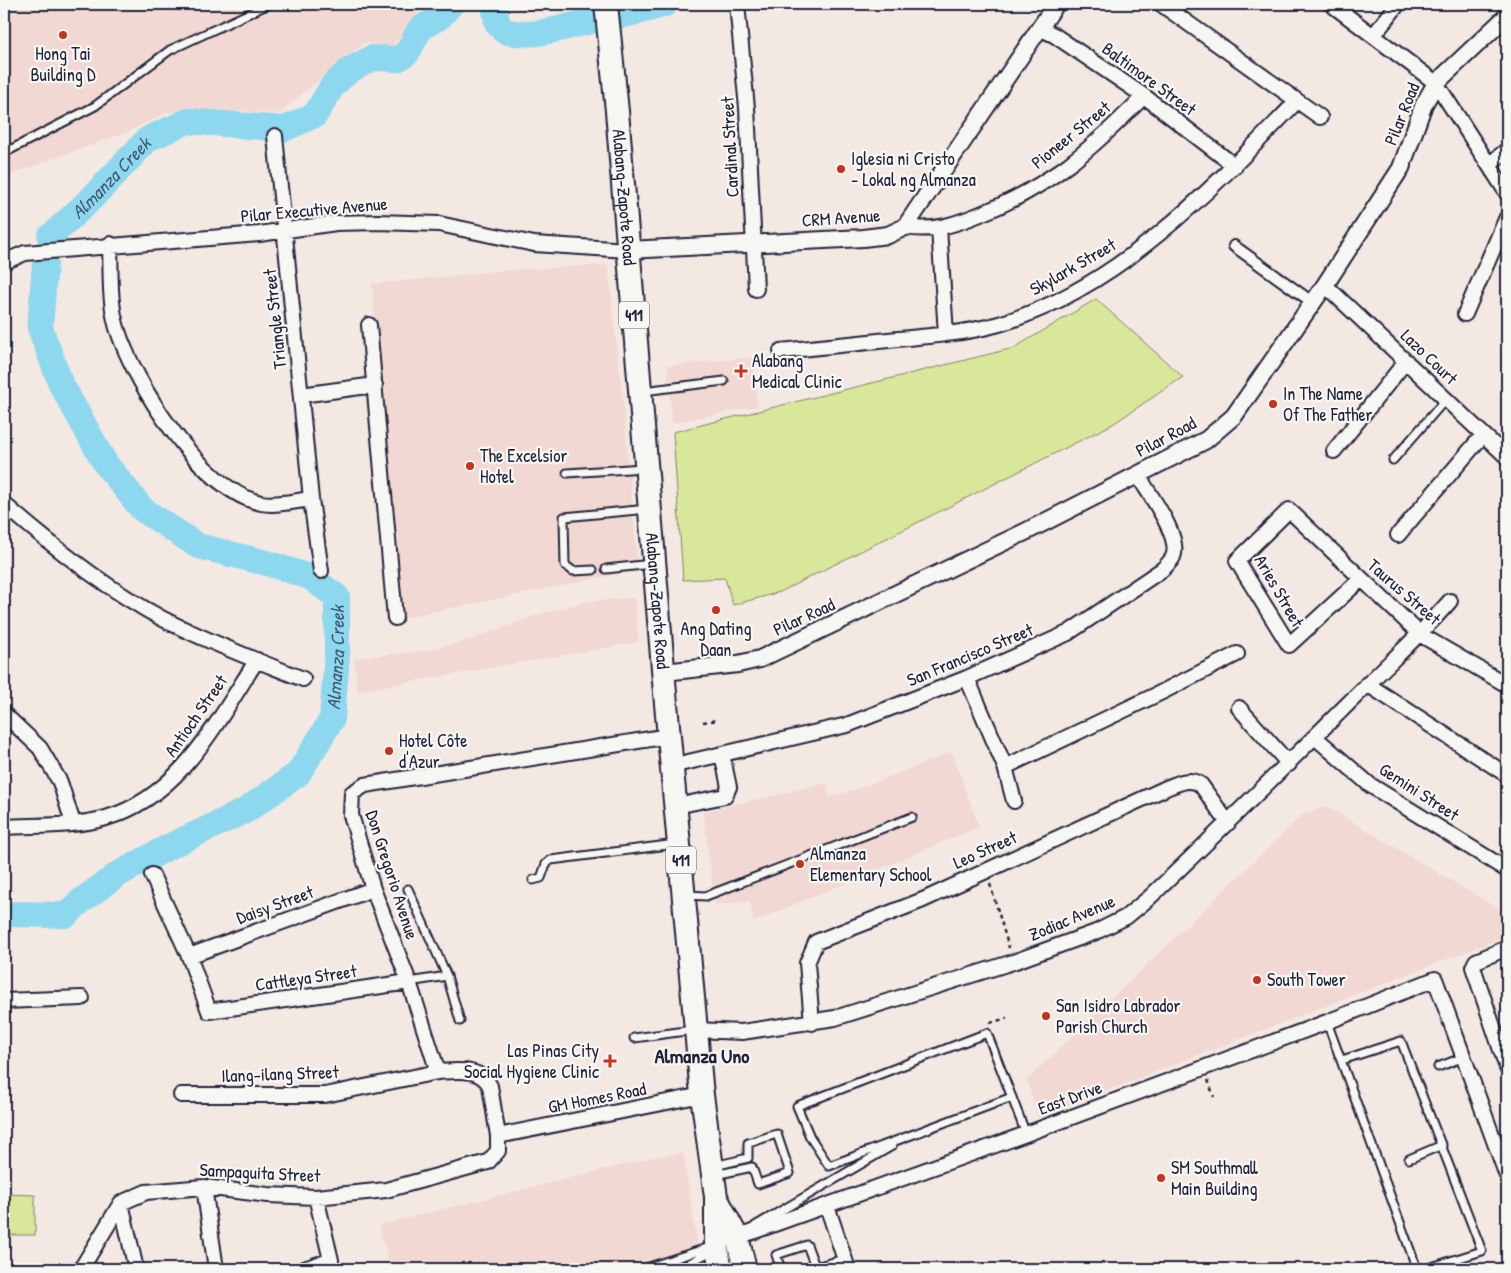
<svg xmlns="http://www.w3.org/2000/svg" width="1511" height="1273" font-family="'Patrick Hand',sans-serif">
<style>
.built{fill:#f2d8d2}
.green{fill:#d8e79a;stroke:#7d846a}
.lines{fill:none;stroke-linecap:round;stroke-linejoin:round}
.river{stroke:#8dd8ee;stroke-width:26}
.service-casing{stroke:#22223b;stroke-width:11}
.pedestrian-casing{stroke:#22223b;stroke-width:14}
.minor-casing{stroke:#22223b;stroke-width:18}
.tertiary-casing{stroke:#22223b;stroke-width:20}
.trunk-casing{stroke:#22223b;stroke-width:26}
.path{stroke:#22223b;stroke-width:2.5;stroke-dasharray:4 4;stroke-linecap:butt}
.service{stroke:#f6f6f2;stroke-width:7}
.pedestrian{stroke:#f6f6f2;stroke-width:10}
.minor{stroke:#f6f6f2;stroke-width:14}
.tertiary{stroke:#f6f6f2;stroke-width:16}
.trunk{stroke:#f6f6f2;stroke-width:22}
.poi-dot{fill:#c8321e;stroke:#f6f6f2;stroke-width:2}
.labels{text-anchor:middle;stroke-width:4.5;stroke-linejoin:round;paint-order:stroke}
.shield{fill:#f6f6f2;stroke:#626272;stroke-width:1}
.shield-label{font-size:16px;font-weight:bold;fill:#22223b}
.poi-label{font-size:18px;fill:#22223b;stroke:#f6f6f2;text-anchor:start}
.street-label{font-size:18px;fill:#22223b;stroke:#f6f6f2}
.water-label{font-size:19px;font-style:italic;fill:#425971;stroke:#f6f6f2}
.quarter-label{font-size:20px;font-weight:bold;fill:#22223b;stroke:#f6f6f2}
</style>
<rect width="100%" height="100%" fill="#f4e8e3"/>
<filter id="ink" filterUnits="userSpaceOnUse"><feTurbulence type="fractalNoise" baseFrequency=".02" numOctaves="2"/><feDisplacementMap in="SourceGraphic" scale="10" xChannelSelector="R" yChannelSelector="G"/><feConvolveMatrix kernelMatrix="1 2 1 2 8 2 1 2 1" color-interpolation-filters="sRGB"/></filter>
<g filter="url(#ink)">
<path class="built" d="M 4,4 L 426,4 L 391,48 L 364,43 L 278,114 L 241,111 L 168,112 L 130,131 L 4,177 Z
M 513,4 L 588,4 L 588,5 L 514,11 Z
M 608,265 L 624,412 L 638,570 L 403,618 L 372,284 L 510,270 Z
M 753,357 L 758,406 L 672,423 L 667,366 Z
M 634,598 L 639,642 L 357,691 L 354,658 L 431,650 L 471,639 L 540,614 L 589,601 Z
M 952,752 L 979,827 L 753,922 L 750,901 L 715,905 L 703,812 L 827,783 L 830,797 L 871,784 Z
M 1326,806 L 1507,914 L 1507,936 L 1038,1117 L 1027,1080 L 1301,816 Z
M 683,1153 L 698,1247 L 633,1269 L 391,1269 L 379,1225 L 655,1157 Z"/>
<path class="green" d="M 1096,299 L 1183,377 L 1113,424 L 780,592 L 733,605 L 725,578 L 683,580 L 673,432 L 1014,348 Z
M 4,1194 L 35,1195 L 35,1235 L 4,1235 Z"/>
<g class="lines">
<g class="river">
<path d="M 494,4 L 497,23 L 504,31 C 533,39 559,28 587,22 C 614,17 639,13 665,4"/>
<path id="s1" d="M 50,237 L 90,200 L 148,139 L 188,121 L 284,129 L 315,115 L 333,85 L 350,70 L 372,58 L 397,59 L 407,53 L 420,29 L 441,16 L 451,4"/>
<path id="s2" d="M 4,914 L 66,915 L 81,901 L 117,875 L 170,846 L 245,811 L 298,774 L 332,719 L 337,654 L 337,597 L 310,577 L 267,563 L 198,546 L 142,509 L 105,463 L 61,384 L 40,328 L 45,263"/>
</g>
<g class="service-casing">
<path id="service" d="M 4,153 L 95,106 L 170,50 L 269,4
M 643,391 L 724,381
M 1393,460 L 1446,399
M 567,473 L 644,468
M 606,569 L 652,564
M 593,570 L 573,571 L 565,565 L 564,517 L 648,509
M 533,880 L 541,878 L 546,864 L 551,860 L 676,844
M 408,889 L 447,976 L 409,982
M 686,895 L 706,896 L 912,817
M 447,976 L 460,1021
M 1327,1022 L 1417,1269
M 634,1038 L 693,1030
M 1342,1060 L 1401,1041 L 1482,1251 L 1425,1269
M 1438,1067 L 1464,1057
M 1012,1097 L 829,1166 L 810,1137 L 797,1106 L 987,1033 L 1026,1134
M 1409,1159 L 1442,1145
M 714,1166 L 748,1158 L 748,1143 L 777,1134 L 790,1173 L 758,1184 L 752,1167 L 715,1175
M 755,1226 L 892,1146
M 815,1267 L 844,1259
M 643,1269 L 713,1246
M 679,1269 L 713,1250
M 781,1269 L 776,1255 L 807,1245 L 816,1269"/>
</g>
<g class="pedestrian-casing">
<path id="pedestrian" d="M 1234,246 L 1312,302"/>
</g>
<g class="minor-casing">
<path id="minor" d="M 737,4 L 747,108 L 756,289
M 1161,4 L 1320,117
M 1331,4 L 1436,83 L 1507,193
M 1039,28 L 1054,35 L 1144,96 L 1235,166
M 1374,35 L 1398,4
M 275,136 L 311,499 L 321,571
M 1489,165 L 1507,150
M 905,227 C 932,232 953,225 978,215 C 1048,188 1092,149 1144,96
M 939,228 L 946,334
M 110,244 C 111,272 109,301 117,328 C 134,383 201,490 261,503 C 277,506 295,501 311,499
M 4,262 L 25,253 L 259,234 L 336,223 L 378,222 L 439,224 L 534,244 L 628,250
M 1325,285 L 1507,457
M 1465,314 L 1507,217
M 369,325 L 395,618
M 781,351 C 820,347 859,343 898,339 C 932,336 967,333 999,324 C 1118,289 1213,188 1297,101
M 301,395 L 375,385
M 1334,451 L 1406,361
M 4,504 C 53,547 105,588 163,619 C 208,642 256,660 303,679
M 1398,535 L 1483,435
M 1361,579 L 1289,645 L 1237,561 L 1289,510 L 1421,635 L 1507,685
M 967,678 L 1005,767 L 1014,801
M 1367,684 L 1507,775
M 1239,708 L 1289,764
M 4,714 L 40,748 L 60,782 L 73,823
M 1316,738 L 1370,785 L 1507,870
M 671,766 L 847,725 L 967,678 L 1068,633 L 1163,569 C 1166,566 1171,561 1173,557 C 1182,537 1148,493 1138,475
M 1005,767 L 1160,693 L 1237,654
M 676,806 L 725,796 L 729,787 L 722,754
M 4,827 C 37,825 74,827 106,818 C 181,796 217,721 257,660
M 152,875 L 189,956 L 209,1011 L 409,982
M 1507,948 L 1476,961 L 1473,967 L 1507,1068
M 189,956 L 373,889
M 4,1001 L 82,998
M 812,1023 L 807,963 L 816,942 L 923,900 L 1164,789 C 1176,784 1190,776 1201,785 L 1228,823
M 695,1030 L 742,1032 L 835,1018 L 1013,962 L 1096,932 L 1126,917 L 1149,898 C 1223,828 1295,756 1367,685 C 1395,657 1424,631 1450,601
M 181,1095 L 325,1095 L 438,1072
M 498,1136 L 702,1095
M 204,1187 L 215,1262
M 121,1203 L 136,1269
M 827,1206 L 848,1269
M 730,1240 L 1026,1134 L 1327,1022 L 1435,979 L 1507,1176
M 81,1269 L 121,1203 L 146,1192 L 204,1187 L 268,1195 L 316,1197 L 386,1190 L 488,1162 L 498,1151 L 498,1136 L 490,1086 C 481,1067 456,1071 438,1072 L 409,982 L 373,889 L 351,815 L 352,793 L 365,785 L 669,736
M 304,1269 L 331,1260 L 316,1197"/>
</g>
<g class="tertiary-casing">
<path id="tertiary" d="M 628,250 L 863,238 L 888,235 L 905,227 L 1056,4
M 664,672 L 738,664 L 760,659 L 1027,531 L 1206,440 L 1234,416 L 1325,285 L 1401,168 L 1424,104 L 1436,83 L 1507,16"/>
</g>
<g class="trunk-casing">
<g id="trunk">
<path id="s3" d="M 606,4 L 617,111 L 665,693 L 702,1095 L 716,1197 L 716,1245 L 721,1269"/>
<path d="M 717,1199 L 737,1237 L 745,1269"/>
</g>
</g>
<path class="path" d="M 703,722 L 718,720
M 990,884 L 1009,948
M 990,1023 L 1007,1018
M 1208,1080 L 1214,1097"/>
<use href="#service" class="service"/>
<use href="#pedestrian" class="pedestrian"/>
<use href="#minor" class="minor"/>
<use href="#tertiary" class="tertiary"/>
<use href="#trunk" class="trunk"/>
</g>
</g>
<g class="poi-dot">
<circle cx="63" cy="35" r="5"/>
<circle cx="841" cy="169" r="5"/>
<path d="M738.5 363.5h5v5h5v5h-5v5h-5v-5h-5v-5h5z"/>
<circle cx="1273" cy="404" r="5"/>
<circle cx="470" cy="466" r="5"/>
<circle cx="716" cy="610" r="5"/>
<circle cx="389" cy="751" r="5"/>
<circle cx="800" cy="864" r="5"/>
<circle cx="1257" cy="980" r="5"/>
<circle cx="1046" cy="1016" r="5"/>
<path d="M607.5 1053.5h5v5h5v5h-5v5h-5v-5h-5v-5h5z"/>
<circle cx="1161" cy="1178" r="5"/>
</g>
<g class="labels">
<g class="shield">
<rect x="619" y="301.5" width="30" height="27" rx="4"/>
<rect x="666" y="846.5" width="30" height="27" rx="4"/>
</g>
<g class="shield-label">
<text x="634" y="321">411</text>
<text x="681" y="866">411</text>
</g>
<g class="poi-label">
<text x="63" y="60" text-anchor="middle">Hong Tai<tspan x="63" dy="21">Building D</tspan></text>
<text x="851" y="165">Iglesia ni Cristo<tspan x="851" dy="21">- Lokal ng Almanza</tspan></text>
<text x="752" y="367">Alabang<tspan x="752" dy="21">Medical Clinic</tspan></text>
<text x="1283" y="400">In The Name<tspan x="1283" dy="21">Of The Father</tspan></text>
<text x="480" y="462">The Excelsior<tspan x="480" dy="21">Hotel</tspan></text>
<text x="716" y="635" text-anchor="middle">Ang Dating<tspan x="716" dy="21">Daan</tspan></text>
<text x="399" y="747">Hotel Côte<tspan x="399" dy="21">d'Azur</tspan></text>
<text x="810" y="860">Almanza<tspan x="810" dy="21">Elementary School</tspan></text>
<text x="1267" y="986">South Tower</text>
<text x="1056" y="1012">San Isidro Labrador<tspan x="1056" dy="21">Parish Church</tspan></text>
<text x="599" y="1057" text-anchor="end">Las Pinas City<tspan x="599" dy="21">Social Hygiene Clinic</tspan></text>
<text x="1171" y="1174">SM Southmall<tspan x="1171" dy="21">Main Building</tspan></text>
</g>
<g class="street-label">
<text transform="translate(1149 79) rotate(36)" y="6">Baltimore Street</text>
<text transform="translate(1402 114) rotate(-68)" y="6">Pilar Road</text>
<text transform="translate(1071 135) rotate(-39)" y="6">Pioneer Street</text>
<text transform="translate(730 147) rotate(-93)" y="6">Cardinal Street</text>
<text dy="6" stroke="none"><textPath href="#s3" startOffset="194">Alabang-Zapote Road</textPath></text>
<text transform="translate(314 210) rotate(-5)" y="6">Pilar Executive Avenue</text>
<text transform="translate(841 218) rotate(-4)" y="6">CRM Avenue</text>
<text transform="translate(1073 267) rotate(-30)" y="6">Skylark Street</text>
<text transform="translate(275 319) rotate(-96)" y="6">Triangle Street</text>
<text transform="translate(1429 357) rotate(44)" y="6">Lazo Court</text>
<text transform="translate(1166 437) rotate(-28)" y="6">Pilar Road</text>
<text transform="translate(1279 591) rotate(60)" y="6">Aries Street</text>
<text transform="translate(1404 592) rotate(41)" y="6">Taurus Street</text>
<text dy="6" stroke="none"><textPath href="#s3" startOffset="599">Alabang-Zapote Road</textPath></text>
<text transform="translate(804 617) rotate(-25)" y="6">Pilar Road</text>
<text transform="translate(970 655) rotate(-23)" y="6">San Francisco Street</text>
<text transform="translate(196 716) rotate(-55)" y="6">Antioch Street</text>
<text transform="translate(1419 792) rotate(33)" y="6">Gemini Street</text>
<text transform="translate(985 850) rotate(-24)" y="6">Leo Street</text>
<text transform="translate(392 875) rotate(72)" y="6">Don Gregorio Avenue</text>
<text transform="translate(275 905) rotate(-20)" y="6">Daisy Street</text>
<text transform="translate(1072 918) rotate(-23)" y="6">Zodiac Avenue</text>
<text transform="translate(306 978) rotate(-8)" y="6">Cattleya Street</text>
<text transform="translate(280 1074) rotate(-2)" y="6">Ilang-ilang Street</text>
<text transform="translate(597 1098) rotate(-11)" y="6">GM Homes Road</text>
<text transform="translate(1070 1098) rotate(-20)" y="6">East Drive</text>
<text transform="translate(260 1173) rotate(3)" y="6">Sampaguita Street</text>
</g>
<g class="water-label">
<text dy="7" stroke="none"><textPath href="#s1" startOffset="85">Almanza Creek</textPath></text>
<text dy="7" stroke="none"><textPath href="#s2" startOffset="461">Almanza Creek</textPath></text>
</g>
<g class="quarter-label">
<text x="702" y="1063">Almanza Uno</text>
</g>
</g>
<rect width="1511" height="1273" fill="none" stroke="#f6f6f2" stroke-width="20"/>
<rect x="10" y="10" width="1491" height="1253" fill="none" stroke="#22223b" stroke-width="2" filter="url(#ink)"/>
</svg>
